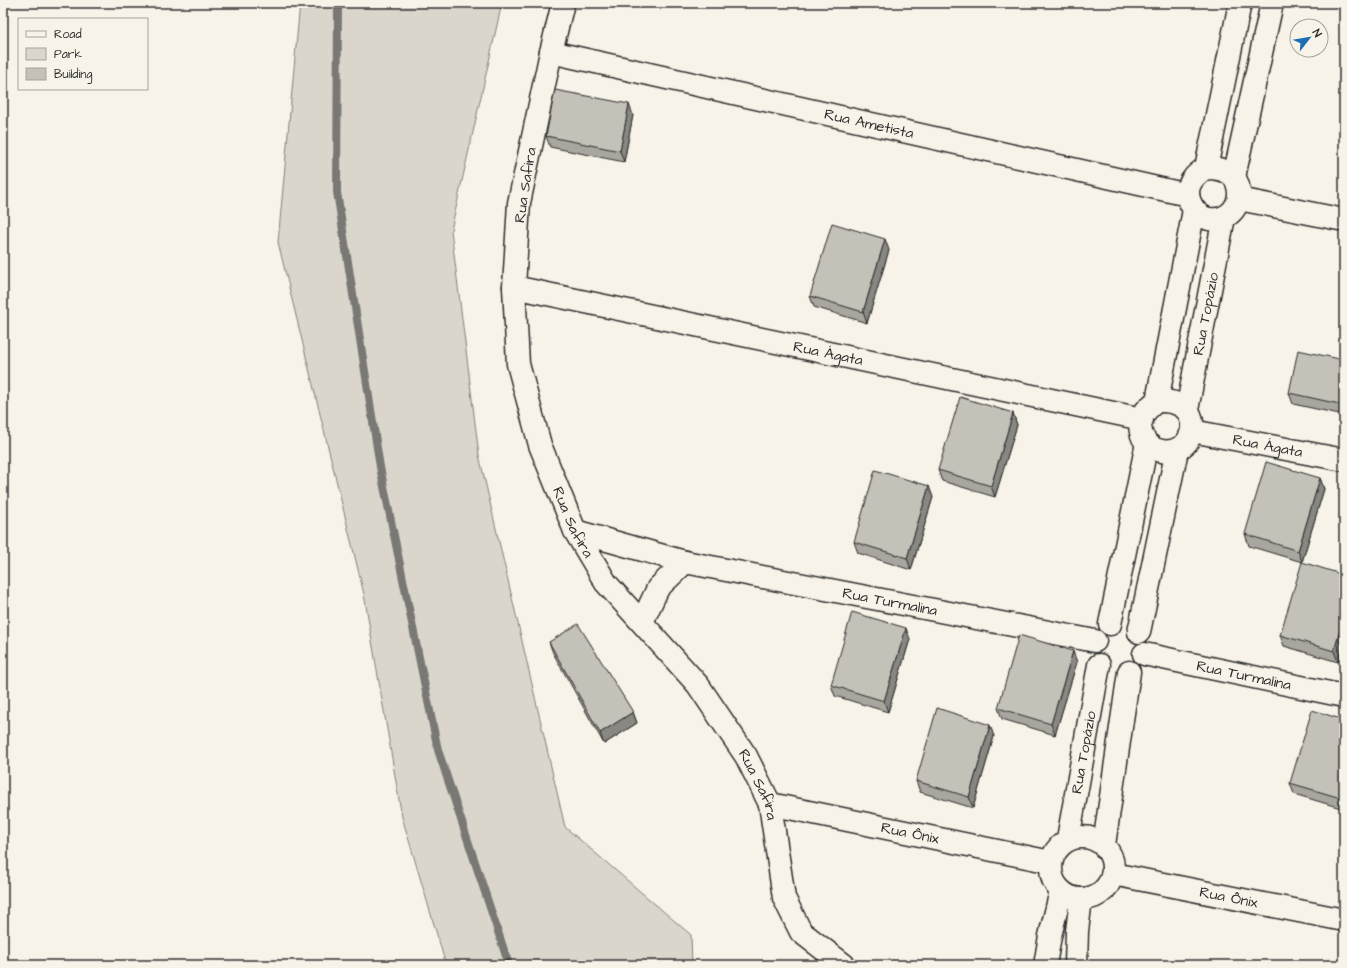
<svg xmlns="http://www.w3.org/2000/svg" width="1347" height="968" font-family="'Architects Daughter',sans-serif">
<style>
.green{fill:#dad6cc;stroke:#82807c}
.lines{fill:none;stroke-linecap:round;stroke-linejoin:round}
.stream{stroke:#7a7874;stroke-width:8}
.minor-casing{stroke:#2b2b2b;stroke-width:25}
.minor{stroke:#f7f3e8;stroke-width:22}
.wall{fill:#a9a69f;stroke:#2b2b2b}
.shaded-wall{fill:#898782;stroke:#2b2b2b}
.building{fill:#c4c1b9;stroke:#2b2b2b}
.labels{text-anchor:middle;stroke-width:3;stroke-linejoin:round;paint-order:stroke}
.street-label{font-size:15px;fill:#2b2b2b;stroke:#f7f3e8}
</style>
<rect width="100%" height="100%" fill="#f7f3e8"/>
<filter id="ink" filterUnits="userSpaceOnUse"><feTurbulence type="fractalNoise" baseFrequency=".025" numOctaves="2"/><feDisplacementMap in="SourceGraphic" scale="8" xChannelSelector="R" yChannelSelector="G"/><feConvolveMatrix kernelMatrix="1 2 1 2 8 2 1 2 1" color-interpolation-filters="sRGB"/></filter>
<g filter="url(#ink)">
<path class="green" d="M 300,3 L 502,3 L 451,230 L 479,455 L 565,827 L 691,935 L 692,965 L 446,965 L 402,817 L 364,594 L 278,242 Z"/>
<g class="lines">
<path class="stream" d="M 338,3 L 337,192 L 380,467 L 438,750 L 509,965"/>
<g class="minor-casing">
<g id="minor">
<path id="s1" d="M 563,3 L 551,52 L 519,203 L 514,287 L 518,364 L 540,445 L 575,531 L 606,583 L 698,685 L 746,756 L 770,804 L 784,898 L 801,932 L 844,965"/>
<path id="s2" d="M 551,52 L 1188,195"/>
<path d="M 1206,168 L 1240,3"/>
<path d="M 1206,168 C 1216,168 1227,169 1234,177 C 1236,179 1237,183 1238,186 C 1243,204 1229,222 1209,219 C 1195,216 1185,200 1189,186 C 1192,178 1199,172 1206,168 Z"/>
<path d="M 1234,177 L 1272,3"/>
<path d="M 1239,199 L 1344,220"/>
<path id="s3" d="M 514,287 L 1142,419"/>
<path d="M 1157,401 L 1194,210"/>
<path d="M 1157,401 C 1176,400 1194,407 1192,429 C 1191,436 1187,444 1181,447 C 1157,462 1129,436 1145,412 C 1148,408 1153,404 1157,401 Z"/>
<path id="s4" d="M 1187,410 L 1224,217"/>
<path id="s5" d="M 1192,431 L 1344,460"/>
<path id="s6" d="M 575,531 L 685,562 L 1095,641"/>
<path d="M 642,622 L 658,588 L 685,562"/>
<path d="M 1110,624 L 1147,443"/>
<path d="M 1139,632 L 1177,450"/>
<path id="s7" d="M 1144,654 L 1344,696"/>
<path id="s8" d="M 770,804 L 1051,862"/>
<circle cx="1082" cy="868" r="31"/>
<path id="s9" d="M 1068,839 L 1099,665"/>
<path d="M 1104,845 L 1129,672"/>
<path id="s10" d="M 1113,874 L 1344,920"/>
<path d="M 1045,965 L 1050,936 L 1061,891"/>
<path d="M 1076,965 L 1077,931 L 1081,899"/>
</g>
</g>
<use href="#minor" class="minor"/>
</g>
<path class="wall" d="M 633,115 L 624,162 L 550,147 L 546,136 Z
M 889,250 L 867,323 L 814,307 L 810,296 Z
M 1344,360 L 1344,415 L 1293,404 L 1289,393 Z
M 1013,413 L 1017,425 L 995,497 L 942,481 L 938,470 Z
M 1320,478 L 1324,489 L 1302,562 L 1249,546 L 1245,534 Z
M 933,497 L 911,570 L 858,553 L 854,542 Z
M 1344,575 L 1344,641 L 1338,662 L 1284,646 L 1280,635 Z
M 910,639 L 888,712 L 835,696 L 831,685 Z
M 549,642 L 633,712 L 637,723 L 604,744 L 553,653 Z
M 1077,662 L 1055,735 L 1002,719 L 998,708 Z
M 1344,720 L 1344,809 L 1294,794 L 1290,783 Z
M 994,736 L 973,808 L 920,792 L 916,781 Z"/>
<path class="shaded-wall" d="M 629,104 L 633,115 L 624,162 L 620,151 Z
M 885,239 L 889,250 L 867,323 L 863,312 Z
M 1013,413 L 1017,425 L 995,497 L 991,486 Z
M 1320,478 L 1324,489 L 1302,562 L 1298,551 Z
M 929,486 L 933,497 L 911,570 L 907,558 Z
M 1344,616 L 1344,641 L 1338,662 L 1334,651 Z
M 906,628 L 910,639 L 888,712 L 884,701 Z
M 1073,651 L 1077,662 L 1055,735 L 1051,724 Z
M 633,712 L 637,723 L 604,744 L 600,733 Z
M 990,725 L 994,736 L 973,808 L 969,797 Z"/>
<path class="building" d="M 555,90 L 629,104 L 620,151 L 546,136 Z
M 832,223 L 885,239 L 863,312 L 810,296 Z
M 1298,350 L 1344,360 L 1344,405 L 1289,393 Z
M 960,397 L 1013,413 L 991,486 L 938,470 Z
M 1266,462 L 1320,478 L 1298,551 L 1245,534 Z
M 875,470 L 929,486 L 907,558 L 854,542 Z
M 1302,562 L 1344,575 L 1344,616 L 1334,651 L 1280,635 Z
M 852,612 L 906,628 L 884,701 L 831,685 Z
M 578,624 L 633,712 L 600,733 L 549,642 Z
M 1019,635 L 1073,651 L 1051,724 L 998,708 Z
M 937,708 L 990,725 L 969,797 L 916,781 Z
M 1312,710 L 1344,720 L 1344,799 L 1290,783 Z"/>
</g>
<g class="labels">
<g class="street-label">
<text dy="5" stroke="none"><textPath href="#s2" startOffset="326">Rua Ametista</textPath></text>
<text transform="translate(525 185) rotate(-81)" y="5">Rua Safira</text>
<text dy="5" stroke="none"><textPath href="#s4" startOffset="98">Rua Topázio</textPath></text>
<text dy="5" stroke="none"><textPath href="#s3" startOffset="321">Rua Ágata</textPath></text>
<text dy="5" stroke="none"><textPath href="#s5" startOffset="77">Rua Ágata</textPath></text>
<text dy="5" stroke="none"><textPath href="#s1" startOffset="534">Rua Safira</textPath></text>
<text dy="5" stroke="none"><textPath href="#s6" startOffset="323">Rua Turmalina</textPath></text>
<text dy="5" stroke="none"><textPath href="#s7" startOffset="102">Rua Turmalina</textPath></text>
<text dy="5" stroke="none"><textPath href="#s9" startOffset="88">Rua Topázio</textPath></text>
<text dy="5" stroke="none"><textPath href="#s1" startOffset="858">Rua Safira</textPath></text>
<text dy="5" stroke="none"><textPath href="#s8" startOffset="143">Rua Ônix</textPath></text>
<text dy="5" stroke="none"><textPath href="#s10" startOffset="118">Rua Ônix</textPath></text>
</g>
</g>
<rect width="1347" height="968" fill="none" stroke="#f7f3e8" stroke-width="16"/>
<rect x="8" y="8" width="1331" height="952" fill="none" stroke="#2b2b2b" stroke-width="1.5" filter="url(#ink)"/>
<rect x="18" y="18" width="130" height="72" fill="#f7f3e8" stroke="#a5a39c"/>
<rect x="26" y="31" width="20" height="6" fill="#f7f3e8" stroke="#a5a39c"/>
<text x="54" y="38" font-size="12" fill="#2b2b2b">Road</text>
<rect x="26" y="48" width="20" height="12" fill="#dad6cc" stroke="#a5a39c"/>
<text x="54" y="58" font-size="12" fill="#2b2b2b">Park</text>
<rect x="26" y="68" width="20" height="12" fill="#c4c1b9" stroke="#a5a39c"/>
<text x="54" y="78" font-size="12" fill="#2b2b2b">Building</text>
<g transform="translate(1309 38) rotate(59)"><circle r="19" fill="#f7f3e8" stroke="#a5a39c"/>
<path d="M0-3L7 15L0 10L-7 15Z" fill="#1f6fb2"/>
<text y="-6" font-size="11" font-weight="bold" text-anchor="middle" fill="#2b2b2b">N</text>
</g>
</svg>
